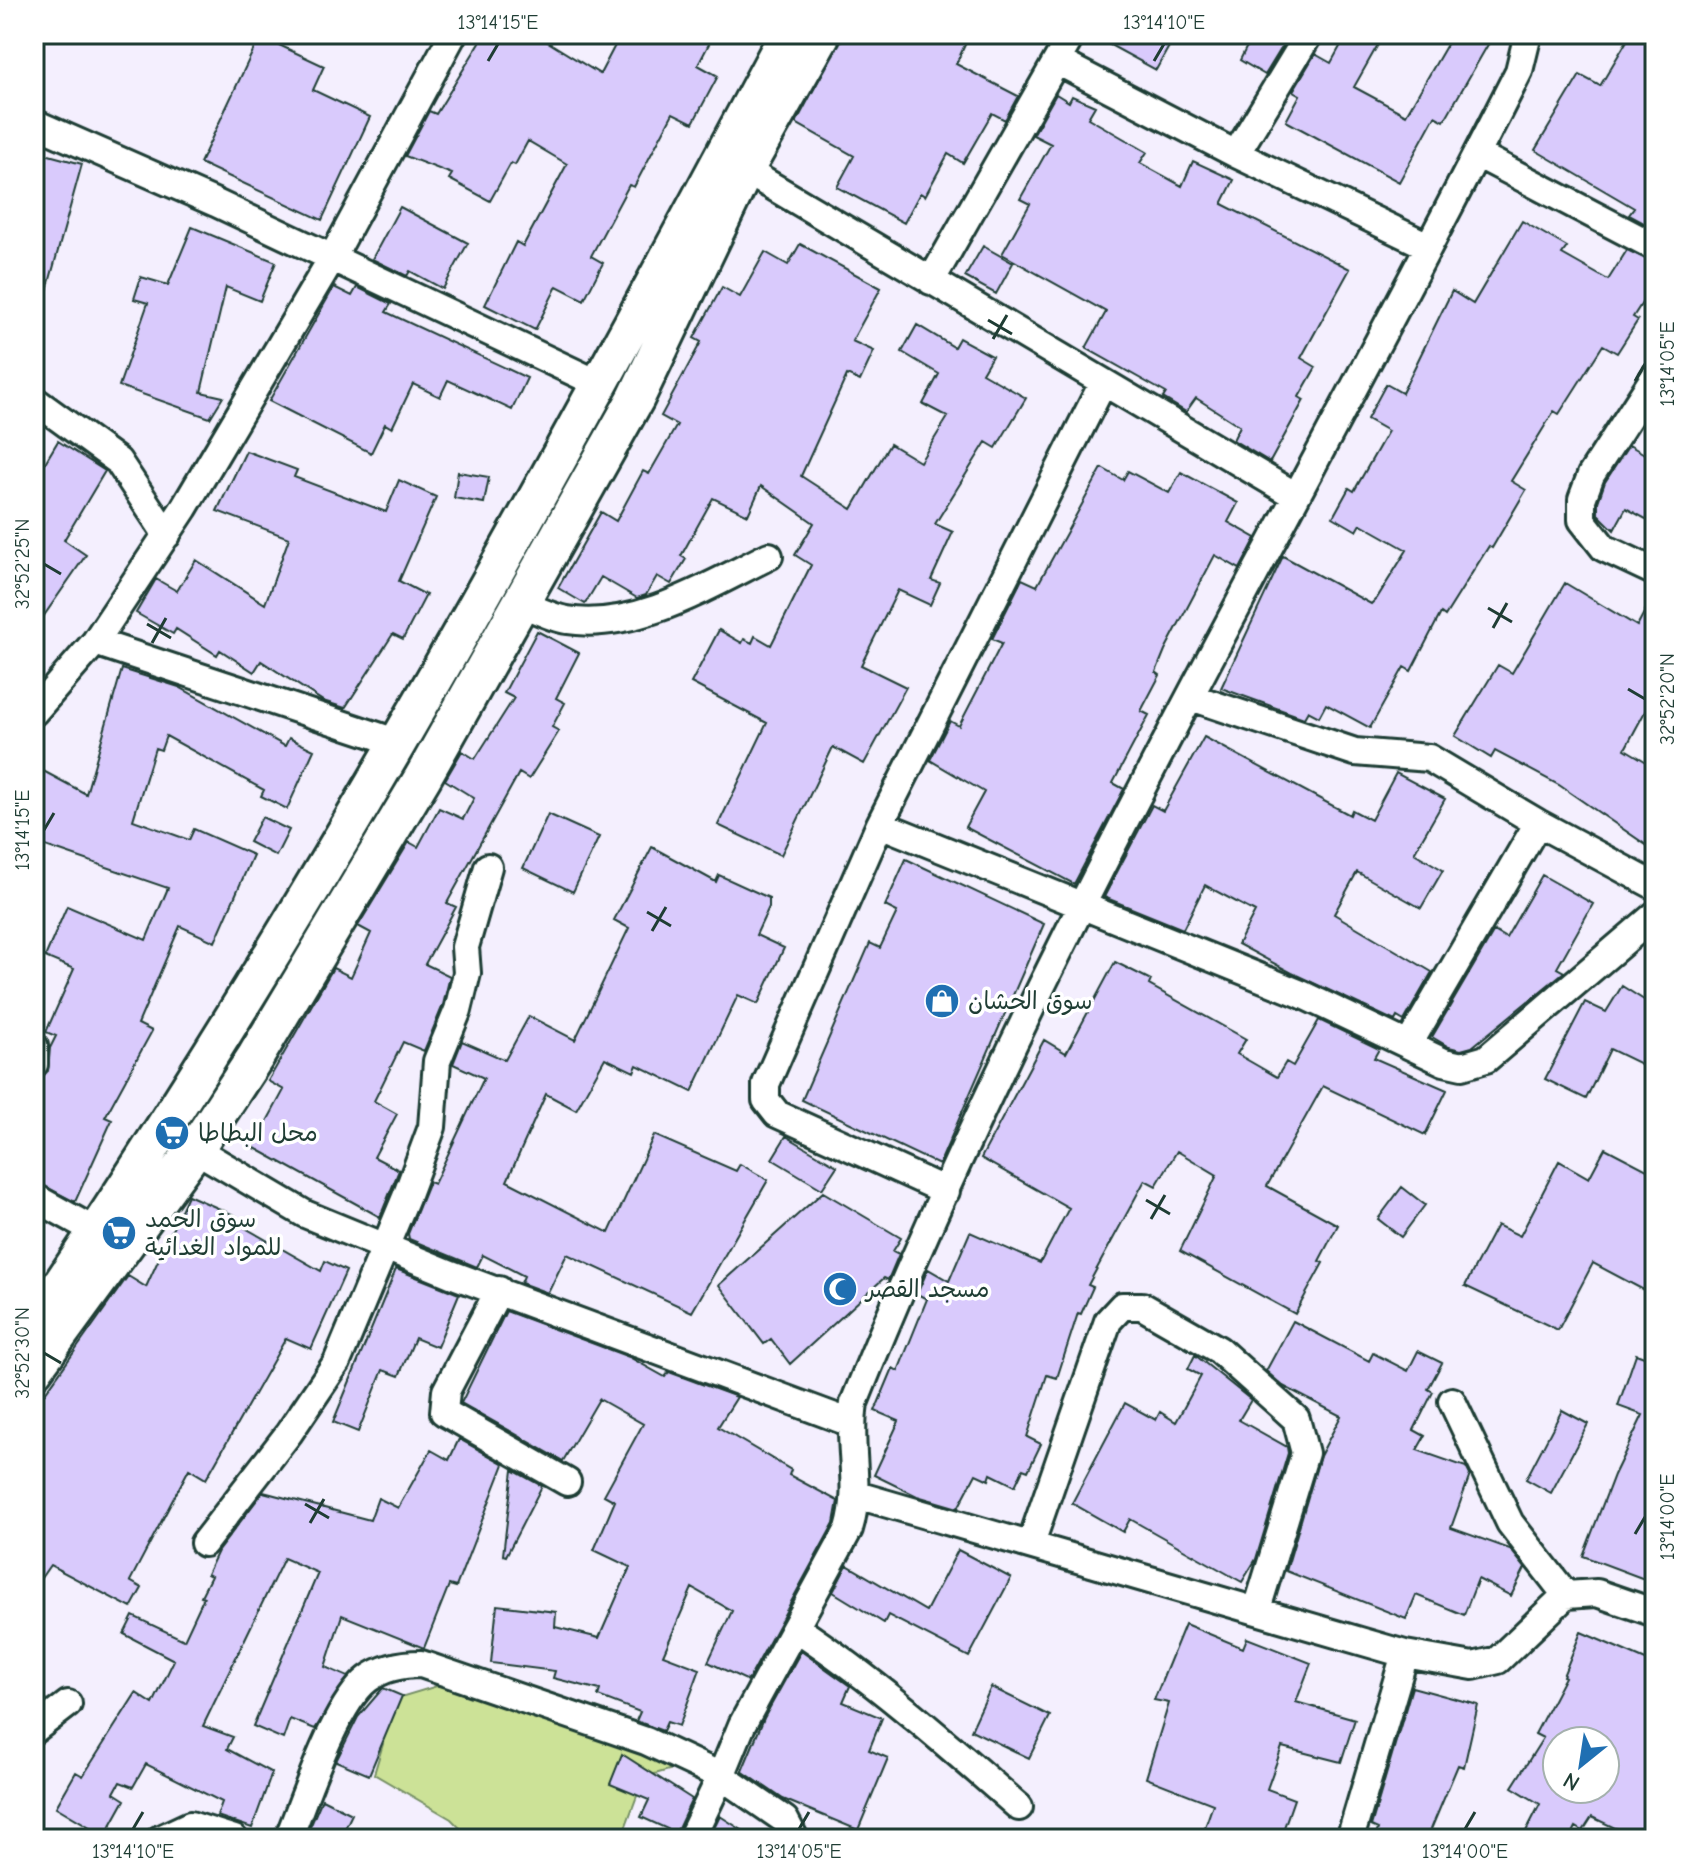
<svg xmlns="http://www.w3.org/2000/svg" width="1689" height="1873" font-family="'Comic Neue','Playpen Sans Arabic',sans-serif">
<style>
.green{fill:#cce297;stroke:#769066;stroke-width:2}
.building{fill:#d9cafc;stroke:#1f3d34;stroke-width:2;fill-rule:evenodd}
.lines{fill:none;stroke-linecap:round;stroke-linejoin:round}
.street-casing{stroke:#1f3d34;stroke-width:32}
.secondary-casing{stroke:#1f3d34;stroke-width:42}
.street{stroke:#fff;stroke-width:26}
.secondary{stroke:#fff;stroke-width:36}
.ticks{fill:none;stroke:#1f3d34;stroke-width:3}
.labels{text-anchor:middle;stroke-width:7;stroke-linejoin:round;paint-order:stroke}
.poi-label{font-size:24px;fill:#1f3d34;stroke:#fff;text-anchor:start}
.neatline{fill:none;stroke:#1f3d34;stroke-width:3}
.ticks-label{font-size:20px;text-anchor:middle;fill:#1f3d34}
</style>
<rect width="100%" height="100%" fill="#f4effe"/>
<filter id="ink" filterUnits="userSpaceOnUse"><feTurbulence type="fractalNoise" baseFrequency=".0125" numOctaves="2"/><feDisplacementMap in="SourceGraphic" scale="16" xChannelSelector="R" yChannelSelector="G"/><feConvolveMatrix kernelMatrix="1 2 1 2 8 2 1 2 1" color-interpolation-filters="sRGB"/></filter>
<g filter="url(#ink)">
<path class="green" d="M 447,1683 L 524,1699 L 676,1768 L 644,1777 L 621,1839 L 471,1839 L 451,1819 L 374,1774 L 383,1744 L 361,1730 L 377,1704 Z"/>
<path class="building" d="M 485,34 L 535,34 L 600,74 L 621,34 L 694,34 L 710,42 L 698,65 L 718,76 L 693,123 L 673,113 L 634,187 L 629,185 L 591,256 L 603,263 L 584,300 L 557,286 L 535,330 L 485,305 L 516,242 L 523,246 L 567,164 L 528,141 L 515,165 L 511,163 L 490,201 L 449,179 L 452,174 L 405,156 L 429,111 L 436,114 Z
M 843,34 L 970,34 L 956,64 L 1018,96 L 1005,120 L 992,113 L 963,163 L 948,154 L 925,196 L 920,193 L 904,223 L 837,187 L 854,156 L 796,123 Z
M 1090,34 L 1176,34 L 1156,70 Z
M 1253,34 L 1278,34 L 1287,39 L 1265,75 L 1240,60 Z
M 1347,34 L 1384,34 L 1354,87 L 1406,115 L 1453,34 L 1494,34 L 1444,121 L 1435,116 L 1399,182 L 1286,121 L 1300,95 L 1293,91 L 1315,54 L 1331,63 Z
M 1631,34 L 1655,34 L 1655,229 L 1629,215 L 1634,208 L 1535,150 L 1580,75 L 1600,86 Z
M 260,36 L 324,66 L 313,90 L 370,117 L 322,220 L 200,163 Z
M 1056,94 L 1069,102 L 1072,96 L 1095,106 L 1088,118 L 1147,152 L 1140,163 L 1182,186 L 1193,161 L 1234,180 L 1222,204 L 1350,269 L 1301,358 L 1316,367 L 1299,397 L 1304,400 L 1270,462 L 1233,440 L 1240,426 L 1196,398 L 1186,412 L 1163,398 L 1166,393 L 1086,348 L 1106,312 L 1002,254 L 1030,204 L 1020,199 L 1051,144 L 1033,135 Z
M 34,151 L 82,164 L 41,312 L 34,311 Z
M 400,207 L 468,243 L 443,289 L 410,271 L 407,276 L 372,259 Z
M 1522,221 L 1567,247 L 1562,254 L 1608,280 L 1627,250 L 1655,263 L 1655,283 L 1633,317 L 1638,320 L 1617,353 L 1603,345 L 1559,414 L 1554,411 L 1511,481 L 1526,490 L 1492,548 L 1489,546 L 1445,616 L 1441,613 L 1411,671 L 1404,667 L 1370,728 L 1326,704 L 1319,717 L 1308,711 L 1304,718 L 1221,688 L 1283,556 L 1371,604 L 1377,598 L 1407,550 L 1361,524 L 1357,531 L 1333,517 L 1349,488 L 1354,491 L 1388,431 L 1367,419 L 1386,384 L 1402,393 L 1452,291 L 1473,304 Z
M 192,227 L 276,262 L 260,301 L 226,287 L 201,392 L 223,397 L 210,418 L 119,386 L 148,303 L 134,299 L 141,277 L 168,285 Z
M 800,244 L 881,288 L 852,341 L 874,351 L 860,381 L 847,375 L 801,476 L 852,509 L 890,444 L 920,462 L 948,417 L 923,404 L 939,374 L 902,352 L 917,325 L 954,347 L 959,338 L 992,356 L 982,373 L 1026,398 L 996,448 L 986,442 L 935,524 L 953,532 L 931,580 L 940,583 L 930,605 L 898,590 L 861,665 L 906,687 L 864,764 L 833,747 L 781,855 L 718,825 L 767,723 L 691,683 L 719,630 L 742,643 L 744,639 L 752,643 L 755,636 L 771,645 L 811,565 L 795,555 L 814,523 L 761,486 L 748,515 L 713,498 L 681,556 L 686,559 L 671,584 L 657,576 L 646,595 L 637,598 L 601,577 L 585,604 L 558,588 L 601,512 L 616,521 L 643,471 L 649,474 L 677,425 L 661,416 L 701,342 L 694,338 L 722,287 L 740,297 L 765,252 L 788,265 Z
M 983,246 L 1013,263 L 996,294 L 965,277 Z
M 334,287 L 352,296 L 357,287 L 391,304 L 386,312 L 527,378 L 512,410 L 448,380 L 440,397 L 413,384 L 392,428 L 385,424 L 371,453 L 269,401 Z
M 58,441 L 105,471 L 64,540 L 86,555 L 34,630 L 34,481 Z
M 1629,445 L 1655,460 L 1655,524 L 1626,508 L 1614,530 L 1598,514 L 1598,502 L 1605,482 Z
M 246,451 L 297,470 L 294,477 L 386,512 L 399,480 L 436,497 L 399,581 L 426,595 L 403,639 L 393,634 L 345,708 L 323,701 L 261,661 L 254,672 L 220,650 L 217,655 L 176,629 L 173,634 L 136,613 L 156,579 L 177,591 L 196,560 L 265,604 L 289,538 L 217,511 Z
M 1102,468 L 1123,480 L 1128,471 L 1169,493 L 1181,472 L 1238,503 L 1228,522 L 1256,538 L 1240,569 L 1215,555 L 1165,650 L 1156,672 L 1160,675 L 1141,711 L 1149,715 L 1113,783 L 1124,789 L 1074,884 L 965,827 L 984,792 L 930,760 L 950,721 L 959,726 L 1002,643 L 992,639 L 1022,579 L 1037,586 Z
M 458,472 L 489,477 L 484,503 L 454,498 Z
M 1565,583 L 1637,626 L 1655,592 L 1655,693 L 1625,749 L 1655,767 L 1655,851 L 1559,785 L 1495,751 L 1491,758 L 1455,736 L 1498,665 L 1512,673 Z
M 537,631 L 579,653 L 556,698 L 565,703 L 552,727 L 559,731 L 529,779 L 519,773 L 447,903 L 456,907 L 425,964 L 450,976 L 443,1005 L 424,1051 L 403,1042 L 374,1101 L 397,1114 L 374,1157 L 399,1170 L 380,1217 L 253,1147 L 284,1090 L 268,1081 L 333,968 L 351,977 L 371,933 L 358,926 L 409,842 L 418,847 L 439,808 L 463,819 L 474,798 L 445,780 L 462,751 L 475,759 L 514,698 L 504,693 Z
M 122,669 L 179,687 L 285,746 L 289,738 L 314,750 L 287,809 L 261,796 L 264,790 L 166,736 L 161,750 L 155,748 L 133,820 L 189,840 L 194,829 L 253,855 L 215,942 L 180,926 L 138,1024 L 152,1031 L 105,1117 L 112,1120 L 75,1202 L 34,1181 L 34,1080 L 48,1071 L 50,1048 L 56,1036 L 46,1032 L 74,969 L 45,957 L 67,906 L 146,940 L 168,888 L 34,842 L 34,766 L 86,794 Z
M 1204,737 L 1350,815 L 1352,810 L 1371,820 L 1396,773 L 1445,799 L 1414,853 L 1443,870 L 1421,908 L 1357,872 L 1334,914 L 1432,972 L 1404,1021 L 1397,1017 L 1395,1021 L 1292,973 L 1238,944 L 1255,912 L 1205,885 L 1183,929 L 1104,897 L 1152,805 L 1163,811 Z
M 548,814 L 599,837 L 573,892 L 523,868 Z
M 262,817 L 289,830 L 276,856 L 249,842 Z
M 652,847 L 716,882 L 719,875 L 769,898 L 769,907 L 756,935 L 784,948 L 758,1004 L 738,995 L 692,1092 L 637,1065 L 634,1072 L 605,1058 L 576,1110 L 546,1094 L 507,1181 L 609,1233 L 654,1135 L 736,1171 L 740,1164 L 768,1180 L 692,1312 L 567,1254 L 548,1293 L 521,1283 L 524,1276 L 483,1255 L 477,1267 L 409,1239 L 408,1234 L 429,1182 L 434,1184 L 484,1078 L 453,1064 L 462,1041 L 505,1060 L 529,1016 L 575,1040 L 629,928 L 614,920 Z
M 906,859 L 1044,924 L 939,1165 L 802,1100 L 870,943 L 880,948 L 897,912 L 885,906 Z
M 1542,875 L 1593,904 L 1557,968 L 1564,972 L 1472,1047 L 1461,1050 L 1449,1047 L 1432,1037 L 1494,931 L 1506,938 Z
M 1115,962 L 1151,980 L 1149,985 L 1246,1039 L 1237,1054 L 1277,1077 L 1286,1062 L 1293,1066 L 1319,1020 L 1379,1049 L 1374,1058 L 1447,1090 L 1425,1135 L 1323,1086 L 1267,1186 L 1338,1225 L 1319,1261 L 1323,1263 L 1295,1314 L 1180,1251 L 1217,1175 L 1177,1151 L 1156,1186 L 1145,1180 L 1088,1285 L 1093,1287 L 1081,1314 L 1078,1313 L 1057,1378 L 1047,1375 L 1027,1437 L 1041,1444 L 1028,1471 L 1023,1469 L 1015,1486 L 991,1474 L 989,1480 L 976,1474 L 958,1508 L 917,1496 L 874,1475 L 899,1421 L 875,1411 L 893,1368 L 898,1371 L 927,1299 L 917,1294 L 928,1269 L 949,1281 L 970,1232 L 1040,1263 L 1069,1208 L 981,1158 L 1044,1040 L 1066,1053 Z
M 1622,986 L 1655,1007 L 1655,1071 L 1610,1049 L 1586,1099 L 1545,1079 L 1585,1002 L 1606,1012 Z
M 786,1136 L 837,1166 L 822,1189 L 772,1159 Z
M 1605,1148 L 1655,1174 L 1655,1296 L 1593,1263 L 1558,1330 L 1465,1286 L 1497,1225 L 1520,1236 L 1559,1161 L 1589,1178 Z
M 1402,1187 L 1425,1205 L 1401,1237 L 1378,1219 Z
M 823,1192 L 901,1238 L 893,1251 L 899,1254 L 888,1280 L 884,1278 L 790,1364 L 771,1339 L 764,1344 L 719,1285 Z
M 188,1195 L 236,1216 L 233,1221 L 321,1271 L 325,1261 L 346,1271 L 311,1349 L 286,1338 L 206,1479 L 189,1469 L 130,1581 L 142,1588 L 131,1608 L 50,1565 L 34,1588 L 34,1390 L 45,1393 L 128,1276 L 146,1287 Z
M 396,1269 L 459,1294 L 437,1347 L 415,1338 L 399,1376 L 383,1370 L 358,1432 L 333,1422 Z
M 506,1311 L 629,1357 L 665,1377 L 669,1372 L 737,1397 L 718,1427 L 791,1470 L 789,1475 L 838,1501 L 834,1523 L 748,1681 L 708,1662 L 732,1611 L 692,1588 L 663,1655 L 700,1669 L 679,1726 L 667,1722 L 663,1731 L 636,1721 L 640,1712 L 598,1696 L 600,1690 L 553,1678 L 555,1671 L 491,1663 L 497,1605 L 556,1612 L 555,1627 L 599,1638 L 630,1567 L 594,1550 L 615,1501 L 604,1495 L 643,1424 L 599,1399 L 563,1461 L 461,1403 Z
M 1293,1321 L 1369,1361 L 1373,1353 L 1408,1371 L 1418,1351 L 1442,1363 L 1428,1389 L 1433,1392 L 1414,1430 L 1425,1436 L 1417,1450 L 1466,1467 L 1470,1475 L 1451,1528 L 1510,1549 L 1525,1568 L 1511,1596 L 1478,1579 L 1464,1615 L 1416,1595 L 1406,1619 L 1286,1571 L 1320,1456 L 1341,1416 L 1283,1386 L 1266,1371 Z
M 1636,1354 L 1655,1361 L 1655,1446 L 1644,1471 L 1655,1473 L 1655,1583 L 1583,1556 L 1614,1475 L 1643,1415 L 1618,1406 Z
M 1195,1355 L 1251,1400 L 1239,1420 L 1287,1447 L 1288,1453 L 1256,1559 L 1242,1582 L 1130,1519 L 1123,1532 L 1072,1503 L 1125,1403 L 1156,1420 L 1160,1412 L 1176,1422 L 1201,1376 L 1188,1369 Z
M 1562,1410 L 1588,1424 L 1551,1493 L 1526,1479 Z
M 459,1439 L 504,1464 L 456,1587 L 449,1585 L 424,1648 L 342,1615 L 325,1667 L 348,1677 L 315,1729 L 290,1719 L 283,1739 L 253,1726 L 318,1573 L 284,1558 L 203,1726 L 233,1737 L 227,1749 L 272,1773 L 252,1828 L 217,1816 L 222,1802 L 146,1764 L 133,1787 L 120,1782 L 114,1793 L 125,1800 L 105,1836 L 56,1807 L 76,1772 L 83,1776 L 136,1693 L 153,1704 L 174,1660 L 124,1634 L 133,1616 L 184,1640 L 204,1597 L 201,1596 L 211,1576 L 207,1574 L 218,1551 L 263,1492 L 370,1520 L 378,1498 L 398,1508 L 431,1450 L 449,1460 Z
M 513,1470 L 542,1486 L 506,1556 L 503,1555 Z
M 958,1550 L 1011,1578 L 969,1657 L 888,1615 L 884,1623 L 833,1592 L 847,1565 L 926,1611 Z
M 1185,1624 L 1243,1648 L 1247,1638 L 1311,1663 L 1296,1702 L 1355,1719 L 1341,1762 L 1282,1747 L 1267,1789 L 1294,1799 L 1280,1839 L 1223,1839 L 1203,1833 L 1213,1804 L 1146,1778 L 1169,1703 L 1154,1700 Z
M 1581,1632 L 1655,1664 L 1655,1839 L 1638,1839 L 1592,1817 L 1583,1831 L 1576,1827 L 1570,1839 L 1522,1839 L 1540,1804 L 1512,1787 L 1543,1738 L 1535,1734 L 1565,1677 L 1563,1676 ZM 1557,1741 L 1605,1741 L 1605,1789 L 1557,1789 Z
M 801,1651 L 850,1686 L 843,1702 L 882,1718 L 869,1750 L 888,1758 L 858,1830 L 783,1799 L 742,1771 L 764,1718 Z
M 991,1687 L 1050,1716 L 1029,1758 L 971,1730 Z
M 1412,1687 L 1478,1705 L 1464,1767 L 1458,1765 L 1427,1839 L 1375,1839 L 1378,1829 L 1371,1826 Z
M 383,1688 L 402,1696 L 369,1775 L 336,1761 L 358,1717 Z
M 622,1754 L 692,1799 L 676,1833 L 641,1817 L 649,1800 L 610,1784 Z
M 322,1799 L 352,1814 L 340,1839 L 305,1839 Z
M 720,1816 L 756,1839 L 709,1839 Z"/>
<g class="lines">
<g class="street-casing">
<path id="street" d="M 1057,61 L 1236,154 L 1428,246
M 34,123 L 216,203 L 597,383
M 1236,154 L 1309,34
M 1477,154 L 1655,247
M 745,170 L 1296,496
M 931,281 L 1072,34
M 1655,376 L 1591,475 L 1582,499 L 1582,520 L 1604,548 L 1655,572
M 34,400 L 118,461 L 167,535
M 521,603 C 535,609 552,618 567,620 C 636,631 710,585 769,556
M 95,642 L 399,743
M 1191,697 L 1355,752 L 1429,758 L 1538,823 L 1655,886
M 34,712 L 95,642 L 184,508 L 332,258 L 453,34
M 880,824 L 1301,994 L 1444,1062 L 1462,1066 L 1486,1059 L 1655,915
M 1409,1044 L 1538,823
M 34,1046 L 34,1064
M 195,1149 L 305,1214 L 451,1274 L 851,1423
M 946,1191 L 777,1114 L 766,1100 L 766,1084 L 880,824 L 1103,383
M 34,1197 L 97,1232
M 499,1290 L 446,1391 L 444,1412 L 567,1482
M 1452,1401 L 1510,1523 L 1566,1595
M 857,1495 L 1405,1654 L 1473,1666 L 1498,1660 L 1566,1595 L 1597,1593 L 1655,1613
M 204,1543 L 289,1433 L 337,1362 L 406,1197 L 432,1127 L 437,1061 L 458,1010 L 467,973 L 465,947 L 488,867
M 1031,1543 L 1108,1321 L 1122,1306 L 1142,1306 L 1219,1350 L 1296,1419 L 1305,1453 L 1257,1609
M 796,1628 C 876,1681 947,1744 1019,1807
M 34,1730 L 68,1704
M 160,1839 L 190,1825 L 234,1839
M 288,1839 C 305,1798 335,1704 368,1679 C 384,1667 402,1664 421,1664 L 646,1741 L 721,1776 L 742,1725 L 849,1529 C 862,1487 847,1446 854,1403 C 1039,941 1296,514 1519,71 L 1528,34
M 691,1839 L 721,1776 L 785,1820 L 795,1839
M 1350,1839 L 1405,1654"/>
</g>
<g class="secondary-casing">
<path id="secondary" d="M 34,1325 C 314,913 554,474 788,34
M 34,1369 L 195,1149 L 256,1056 L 423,777 L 636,398 L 745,170 L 822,34"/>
</g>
<use href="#street" class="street"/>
<use href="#secondary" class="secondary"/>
</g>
</g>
<path class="ticks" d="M 488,61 L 498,44M 1154,61 L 1164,44M 988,320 L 1012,334M 993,339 L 1007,315M 1635,381 L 1645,364M 44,564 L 61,574M 1488,608 L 1512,622M 147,624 L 171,638M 1493,628 L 1507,603M 152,643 L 166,618M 1628,689 L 1645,699M 44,830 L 54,813M 647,912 L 671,926M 652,931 L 666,907M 1146,1200 L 1170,1214M 1151,1219 L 1165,1195M 44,1353 L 61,1363M 305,1504 L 329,1518M 310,1523 L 324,1499M 1635,1534 L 1645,1517M 133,1829 L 143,1812M 799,1829 L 809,1812M 1465,1829 L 1475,1812"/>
<defs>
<g id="shop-disc" transform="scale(1.8)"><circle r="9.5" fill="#1f6fb2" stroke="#fff"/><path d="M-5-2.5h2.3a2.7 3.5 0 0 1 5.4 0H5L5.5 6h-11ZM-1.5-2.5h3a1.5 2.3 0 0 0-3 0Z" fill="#fff"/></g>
<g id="supermarket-disc" transform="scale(1.8)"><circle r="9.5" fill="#1f6fb2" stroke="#fff"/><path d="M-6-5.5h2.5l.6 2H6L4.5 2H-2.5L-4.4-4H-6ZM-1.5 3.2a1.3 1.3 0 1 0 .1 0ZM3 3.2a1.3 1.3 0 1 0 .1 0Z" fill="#fff"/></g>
<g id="mosque-disc" transform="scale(1.8)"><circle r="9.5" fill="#1f6fb2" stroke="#fff"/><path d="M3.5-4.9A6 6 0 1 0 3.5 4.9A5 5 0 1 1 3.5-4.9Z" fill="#fff"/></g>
</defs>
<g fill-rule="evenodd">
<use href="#shop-disc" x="942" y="1001"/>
<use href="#supermarket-disc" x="172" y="1133"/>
<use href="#supermarket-disc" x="119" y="1233"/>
<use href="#mosque-disc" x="840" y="1289"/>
</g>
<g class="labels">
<g class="poi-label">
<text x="968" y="1009">سوق الحشان</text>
<text x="198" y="1141">محل البطاطا</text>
<text x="145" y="1227">سوق الحمد<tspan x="145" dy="28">للمواد الغدائية</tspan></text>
<text x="866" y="1297">مسجد القصر</text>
</g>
</g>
<rect width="1689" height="1873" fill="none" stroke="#fff" stroke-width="88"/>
<g transform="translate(1581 1765) rotate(210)"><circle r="38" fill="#ffffff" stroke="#a5b1ae" stroke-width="2"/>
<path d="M0-6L14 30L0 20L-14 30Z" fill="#1f6fb2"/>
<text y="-12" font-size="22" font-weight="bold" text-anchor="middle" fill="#1f3d34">N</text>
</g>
<rect x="44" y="44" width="1601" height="1785" class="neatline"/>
<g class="ticks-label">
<text x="498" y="29">13°14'15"E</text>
<text x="1164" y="29">13°14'10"E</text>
<text transform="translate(1667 364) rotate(-90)" y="7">13°14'05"E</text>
<text transform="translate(22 564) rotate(-90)" y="7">32°52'25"N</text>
<text transform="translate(1667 699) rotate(-90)" y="7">32°52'20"N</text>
<text transform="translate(22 830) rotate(-90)" y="7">13°14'15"E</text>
<text transform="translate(22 1353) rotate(-90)" y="7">32°52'30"N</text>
<text transform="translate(1667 1517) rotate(-90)" y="7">13°14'00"E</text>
<text x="133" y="1858">13°14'10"E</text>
<text x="799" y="1858">13°14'05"E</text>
<text x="1465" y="1858">13°14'00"E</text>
</g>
</svg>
